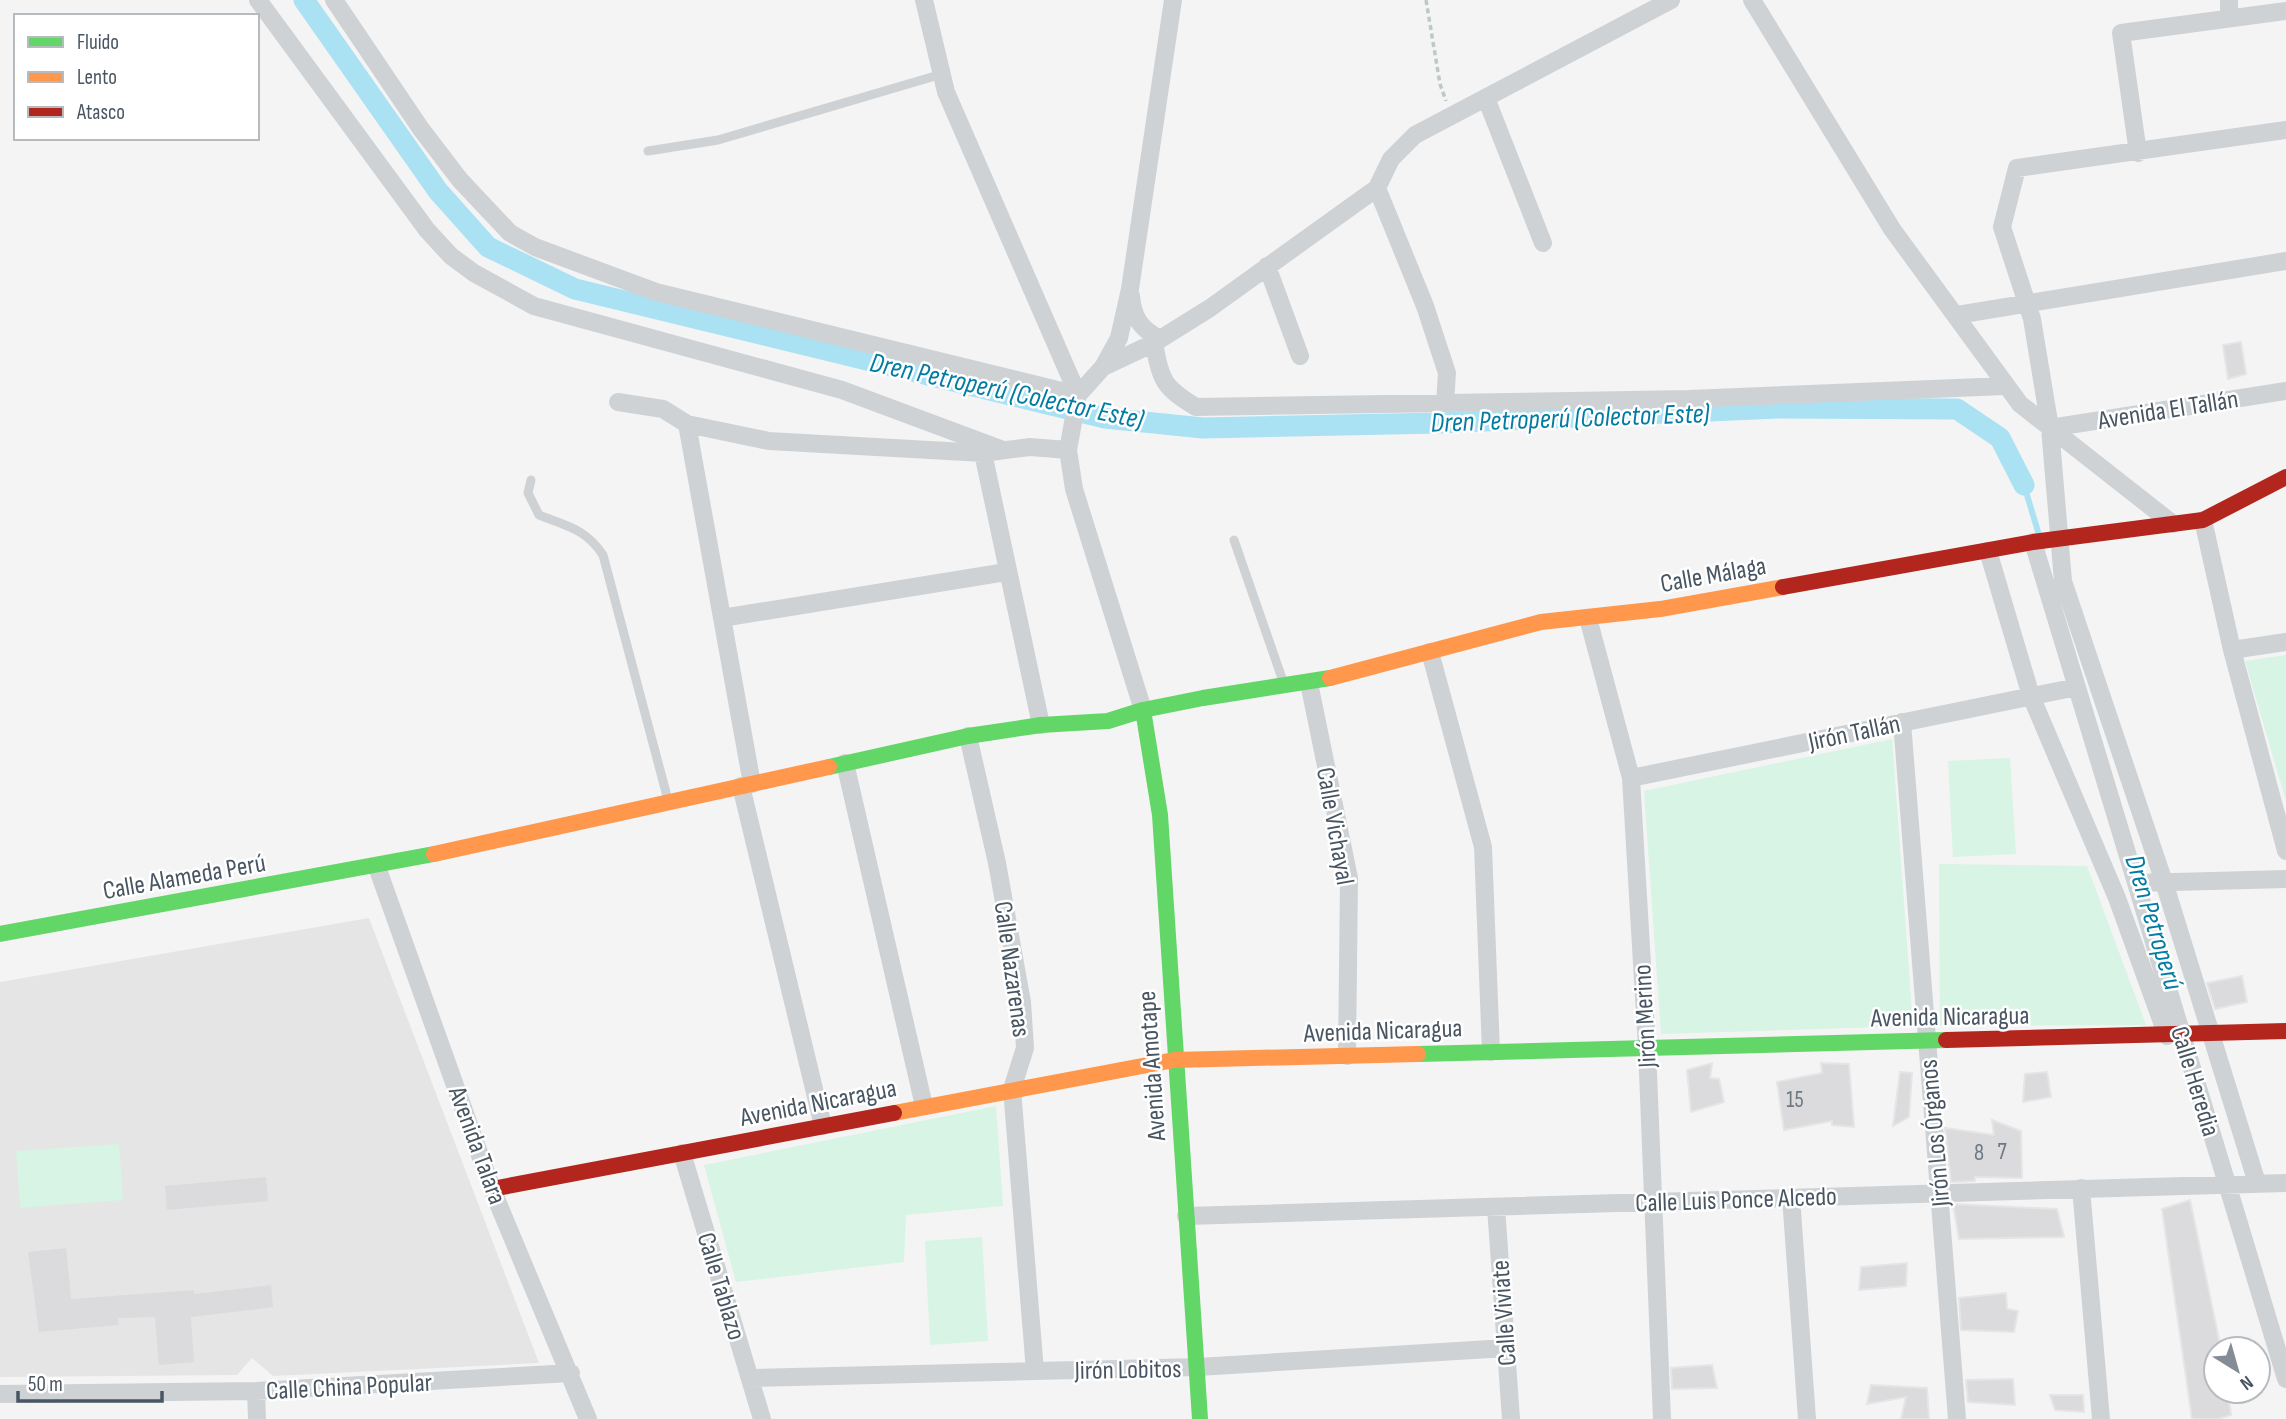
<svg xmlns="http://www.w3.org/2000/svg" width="2286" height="1419" font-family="'Sofia Sans Condensed',sans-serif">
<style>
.education{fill:#e5e5e6}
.green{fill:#d7f4e4}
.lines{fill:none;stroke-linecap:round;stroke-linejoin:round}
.stream{stroke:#aae2f4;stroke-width:6}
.canal{stroke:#aae2f4;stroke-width:21}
.building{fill:#dbdbde;stroke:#e5e5e6;stroke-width:2}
.path{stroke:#bcc9c5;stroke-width:3.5;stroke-dasharray:5 3.5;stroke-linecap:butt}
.lane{stroke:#cfd2d5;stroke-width:9}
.street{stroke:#cfd2d5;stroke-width:18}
.fast{stroke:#63d668;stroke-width:16}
.slow{stroke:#ff974d;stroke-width:16}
.jam{stroke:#b3261e;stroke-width:16}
.labels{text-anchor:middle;stroke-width:5;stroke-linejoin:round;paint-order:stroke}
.number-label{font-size:23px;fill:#6e7882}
.street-label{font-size:26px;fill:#485562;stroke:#fff}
.water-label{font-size:28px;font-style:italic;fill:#037ca3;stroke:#fff}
</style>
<rect width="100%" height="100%" fill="#f4f4f4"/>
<path class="education" d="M 369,918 L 539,1363 L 273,1376 L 252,1358 L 237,1375 L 0,1377 L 0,982 Z"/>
<path class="green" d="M 2286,655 L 2286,801 L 2245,661 Z
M 1892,739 L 1913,1026 L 1661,1034 L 1644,791 Z
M 2010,758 L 2016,854 L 1953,857 L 1948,761 Z
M 1939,864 L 2087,866 L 2146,1025 L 1940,1026 Z
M 996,1106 L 1003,1206 L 906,1215 L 904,1262 L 736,1282 L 704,1165 Z
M 119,1144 L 123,1200 L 20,1208 L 16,1151 Z
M 982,1237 L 988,1341 L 930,1345 L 925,1241 Z"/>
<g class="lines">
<path class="stream" d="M 2024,485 L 2039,535"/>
<path class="canal" d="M 304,0 L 438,191 L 488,247 L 575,289 L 1105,418 L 1203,428 L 1439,423 L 1778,408 L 1957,409 L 2000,438 L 2024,485"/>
</g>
<path class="building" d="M 2241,342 L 2246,374 L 2228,379 L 2223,345 Z
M 2242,976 L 2247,1002 L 2215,1009 L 2207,983 Z
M 1712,1063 L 1710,1078 L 1719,1079 L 1724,1102 L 1691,1112 L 1687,1070 Z
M 1821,1063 L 1849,1064 L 1854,1127 L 1832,1125 L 1832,1121 L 1784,1130 L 1777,1082 L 1822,1073 Z
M 1900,1072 L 1912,1073 L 1909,1117 L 1893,1126 Z
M 2047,1072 L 2051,1097 L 2023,1102 L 2025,1074 Z
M 1992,1120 L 2021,1131 L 2022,1178 L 1975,1177 L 1975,1181 L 1951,1182 L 1945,1128 L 1994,1135 Z
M 267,1176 L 269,1202 L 166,1211 L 164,1185 Z
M 2190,1200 L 2221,1349 L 2216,1349 L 2216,1391 L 2228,1391 L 2231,1415 L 2218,1419 L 2192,1419 L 2162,1209 Z
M 1953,1204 L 2057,1209 L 2064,1237 L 1959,1239 Z
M 67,1247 L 72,1298 L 195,1289 L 195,1293 L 272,1284 L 274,1308 L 192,1318 L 195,1363 L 158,1366 L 154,1318 L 119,1319 L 120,1326 L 38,1333 L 27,1251 Z
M 1907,1263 L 1906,1286 L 1859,1290 L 1861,1267 Z
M 2006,1293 L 2007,1309 L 2018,1311 L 2014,1332 L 1961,1330 L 1959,1298 Z
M 1712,1365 L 1717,1388 L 1672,1389 L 1671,1368 Z
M 2013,1379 L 2015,1405 L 1968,1402 L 1966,1380 Z
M 1871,1385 L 1927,1388 L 1929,1419 L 1901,1419 L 1906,1397 L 1867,1404 Z
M 2050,1395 L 2083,1395 L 2084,1412 L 2055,1410 Z"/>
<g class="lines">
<path class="path" d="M 1426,0 L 1440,84 L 1446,101"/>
<path class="lane" d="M 648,151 L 718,140 L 942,74
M 531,480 L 528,493 L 539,515 C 567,526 586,529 603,555 L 668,800
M 1234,540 L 1284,684"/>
<path class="street" d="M 258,0 L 427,230 L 451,256 L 474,273 L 534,306 L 842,390 L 1003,450
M 334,0 L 421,129 L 460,180 L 510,233 L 535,247 L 656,292 L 1078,395
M 924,0 L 946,92 L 1078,395
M 1752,0 L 1892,229 L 2020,404 L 2173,524
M 2229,0 L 2229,18
M 1486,98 L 1543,243
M 2138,153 L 2121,33 L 2286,11
M 1377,188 L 1425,306 L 1447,373 L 1445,403
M 1267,266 L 1300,356
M 1131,296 C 1133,318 1141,329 1160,339
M 1957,315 L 2286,261
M 1154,343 C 1161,381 1163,387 1196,407 L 1689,399 L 2005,386
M 1103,367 L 1119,338 L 1130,289 L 1173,0
M 618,402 L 663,409 L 687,424 L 769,441 L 983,453 L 1030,447 L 1068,450
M 687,424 L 752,784
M 2050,428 L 2286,391
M 983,453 L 1041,725
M 2203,520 L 2232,650 L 2286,851
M 2033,542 L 2286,1379
M 1988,551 L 2031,696 L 2117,898 L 2167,1036
M 722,618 L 1006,572
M 1588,618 L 1631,778 L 1647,1048 L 1662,1419
M 2232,650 L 2286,642
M 1430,652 L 1483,847 L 1491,1052
M 1309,683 L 1349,878 L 1347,1056
M 1143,710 L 1074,489 L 1068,450 L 1078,395 L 1103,367 L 1154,343 L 1210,308 L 1377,188 L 1391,159 L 1415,135 L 1671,0
M 1902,722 L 1957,1419
M 968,736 L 997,863 L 1022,1002 L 1025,1048 L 1012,1089 L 1035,1371
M 845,763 L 924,1106
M 1631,778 L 2077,687
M 741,786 L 823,1126
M 377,867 L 492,1189 L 588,1419
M 2136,883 L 2286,879
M 682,1153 L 762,1419
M 2257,1183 L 2164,882 L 2063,581 L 2050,428 L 2032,319 L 2002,227 L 2017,168 L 2286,130
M 2081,1188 L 2101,1419
M 1791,1197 L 1807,1419
M 1496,1207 L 1511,1419
M 1186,1216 L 2286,1183
M 750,1378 L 1198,1367 L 1506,1348
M 256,1391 L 257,1419
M 0,1394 L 256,1391 L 571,1373"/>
<path class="fast" d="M 1143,710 L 1160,815 L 1200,1419
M 829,767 L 968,736 L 1041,725 L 1108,721 L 1143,710 L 1203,698 L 1330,678
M 0,934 L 434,854
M 1418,1054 L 1946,1040"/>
<path class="slow" d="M 1330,678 L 1541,622 L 1660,609 L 1783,587
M 434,854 L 829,767
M 894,1113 L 1174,1060 L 1418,1054"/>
<path class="jam" d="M 1783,587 L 2033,542 L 2203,520 L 2286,477
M 1946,1040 L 2286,1031
M 492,1189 L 894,1113"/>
</g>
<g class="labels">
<g class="number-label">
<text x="1795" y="1107">15</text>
<text x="2002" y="1159">7</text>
<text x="1979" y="1160">8</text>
</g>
<g class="street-label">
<text transform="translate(2168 409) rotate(-9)" y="9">Avenida El Tallán</text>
<text transform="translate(1713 574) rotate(-10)" y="9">Calle Málaga</text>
<text transform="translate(1854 732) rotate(-12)" y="9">Jirón Tallán</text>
<text transform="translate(1336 826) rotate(80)" y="9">Calle Vichayal</text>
<text transform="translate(184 876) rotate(-10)" y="9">Calle Alameda Perú</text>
<text transform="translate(1013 969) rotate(82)" y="9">Calle Nazarenas</text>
<text transform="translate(1644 1016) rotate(-93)" y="9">Jirón Merino</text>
<text transform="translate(1950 1016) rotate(-1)" y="9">Avenida Nicaragua</text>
<text transform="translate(1383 1030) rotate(-2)" y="9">Avenida Nicaragua</text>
<text transform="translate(1151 1066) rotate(-94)" y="9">Avenida Amotape</text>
<text transform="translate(2196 1081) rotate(73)" y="9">Calle Heredia</text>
<text transform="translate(818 1102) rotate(-11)" y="9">Avenida Nicaragua</text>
<text transform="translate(1934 1133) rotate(-95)" y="9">Jirón Los Órganos</text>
<text transform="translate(478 1145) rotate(70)" y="9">Avenida Talara</text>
<text transform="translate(1736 1199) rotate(-2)" y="9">Calle Luis Ponce Alcedo</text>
<text transform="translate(722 1286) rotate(73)" y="9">Calle Tablazo</text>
<text transform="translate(1503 1313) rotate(-94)" y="9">Calle Viviate</text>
<text transform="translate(1128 1369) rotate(-1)" y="9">Jirón Lobitos</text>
<text transform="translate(349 1386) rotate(-3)" y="9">Calle China Popular</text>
</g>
<g class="water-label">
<text transform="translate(1007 390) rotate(12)" y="10">Dren Petroperú (Colector Este)</text>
<text transform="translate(1570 417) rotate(-2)" y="10">Dren Petroperú (Colector Este)</text>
<text transform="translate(2155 922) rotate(73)" y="10">Dren Petroperú</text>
</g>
</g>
<rect x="14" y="14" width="245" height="126" fill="#ffffff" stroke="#b6bbc0" stroke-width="2"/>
<rect x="28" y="37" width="35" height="10" fill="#63d668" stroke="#b6bbc0" stroke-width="2"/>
<text x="77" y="49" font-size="21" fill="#485562">Fluido</text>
<rect x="28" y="72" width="35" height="10" fill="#ff974d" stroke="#b6bbc0" stroke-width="2"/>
<text x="77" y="84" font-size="21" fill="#485562">Lento</text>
<rect x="28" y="107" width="35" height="10" fill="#b3261e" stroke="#b6bbc0" stroke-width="2"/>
<text x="77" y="119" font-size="21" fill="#485562">Atasco</text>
<g transform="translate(2237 1370) rotate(143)"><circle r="33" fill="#ffffff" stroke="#b6bbc0" stroke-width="2"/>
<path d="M0-5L12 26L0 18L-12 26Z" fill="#848d95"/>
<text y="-10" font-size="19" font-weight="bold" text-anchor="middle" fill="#485562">N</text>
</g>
<path d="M18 1391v10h144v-10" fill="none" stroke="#485562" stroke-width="3.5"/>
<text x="28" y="1391" font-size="21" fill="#485562" stroke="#ffffff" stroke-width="5" paint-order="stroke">50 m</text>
</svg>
